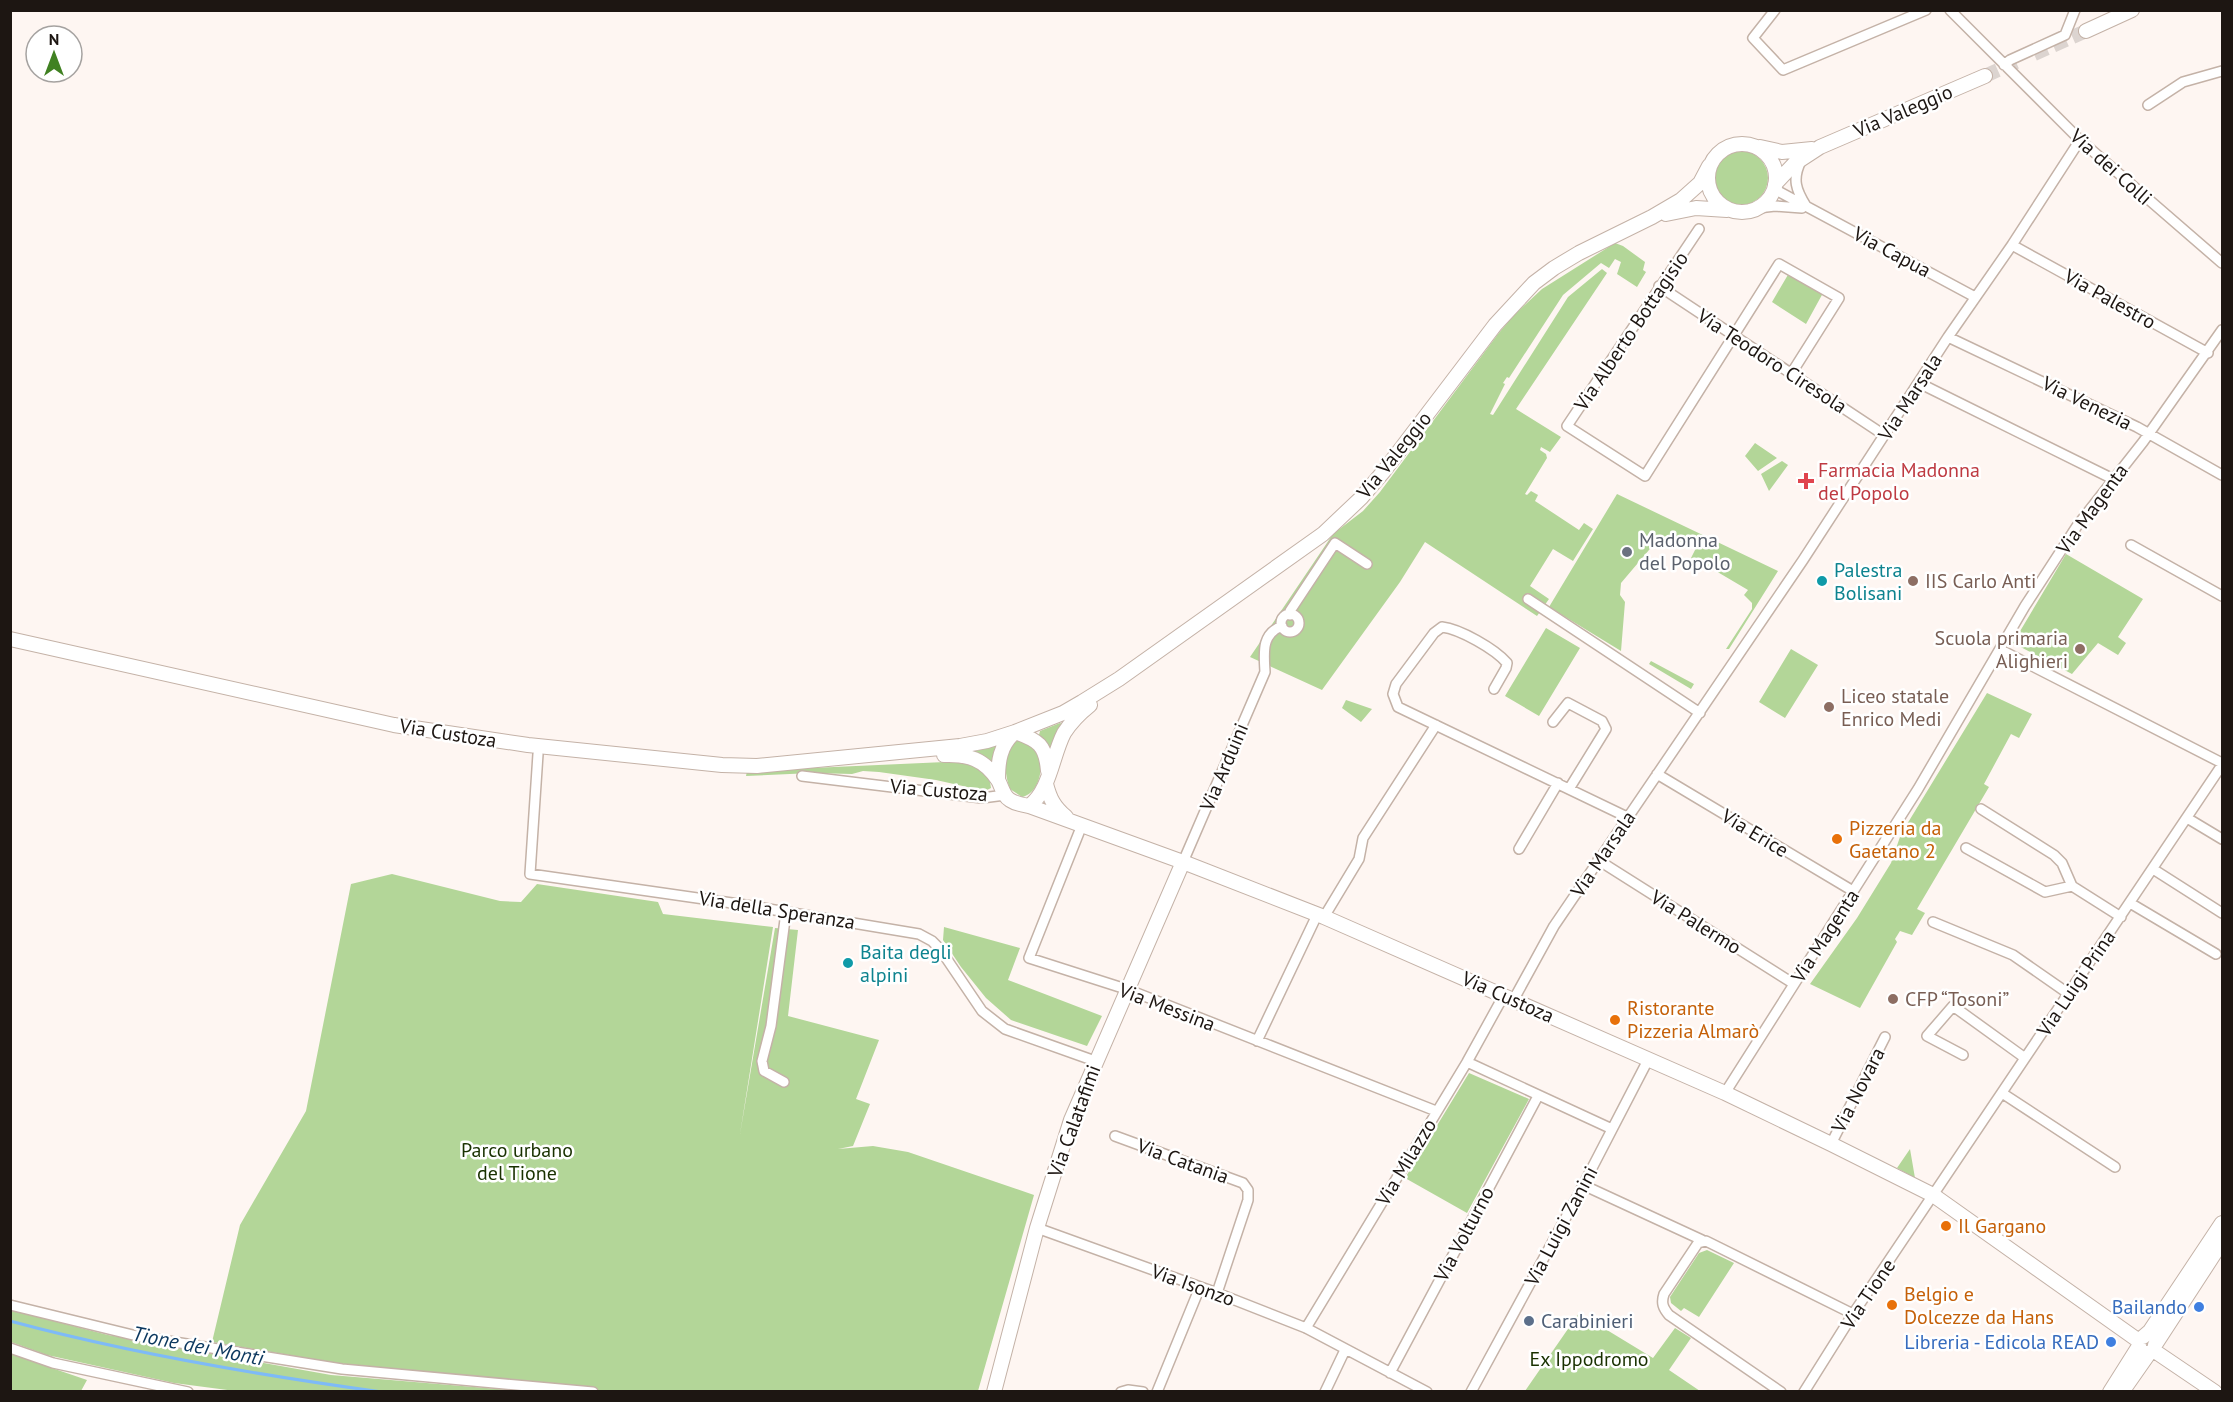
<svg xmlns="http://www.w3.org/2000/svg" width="2233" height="1402" font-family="'PT Sans',sans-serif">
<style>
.green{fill:#b3d698}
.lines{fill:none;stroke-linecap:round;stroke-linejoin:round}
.stream{stroke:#7ebaf7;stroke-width:3}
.secondary-tunnel{stroke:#dcd4d0;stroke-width:14;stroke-dasharray:14 7;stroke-linecap:butt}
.street-casing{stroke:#c4b2a7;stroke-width:12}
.secondary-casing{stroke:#c4b2a7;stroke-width:16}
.street{stroke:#fff;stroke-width:9}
.secondary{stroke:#fff;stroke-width:14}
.health-dot{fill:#e0444e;stroke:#fff;stroke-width:2}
.worship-dot{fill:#6b7280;stroke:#fff;stroke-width:2}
.culture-dot{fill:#0f9aa8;stroke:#fff;stroke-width:2}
.education-dot{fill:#8d6e63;stroke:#fff;stroke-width:2}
.food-dot{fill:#e8710a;stroke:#fff;stroke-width:2}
.shop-dot{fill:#3f7fe0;stroke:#fff;stroke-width:2}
.service-dot{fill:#5c6f8a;stroke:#fff;stroke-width:2}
.labels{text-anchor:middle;stroke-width:5;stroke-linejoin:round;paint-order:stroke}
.street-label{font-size:20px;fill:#1d1612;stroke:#fff}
.health-label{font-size:20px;fill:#be3a42;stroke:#fff;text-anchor:start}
.worship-label{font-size:20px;fill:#5b616d;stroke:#fff;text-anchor:start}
.culture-label{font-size:20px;fill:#0d838f;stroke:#fff;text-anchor:start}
.education-label{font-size:20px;fill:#785e54;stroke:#fff;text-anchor:start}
.food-label{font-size:20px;fill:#c56008;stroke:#fff;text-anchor:start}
.park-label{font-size:20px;fill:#193100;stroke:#fff}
.shop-label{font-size:20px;fill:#366cbe;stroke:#fff;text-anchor:end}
.service-label{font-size:20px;fill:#4e5e75;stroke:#fff;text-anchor:start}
.water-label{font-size:21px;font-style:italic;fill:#0c385f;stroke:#fff}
</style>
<rect width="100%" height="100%" fill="#fef6f2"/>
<path class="green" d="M1714 178a27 27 0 1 1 54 0a27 27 0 1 1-54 0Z
M 1615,243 L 1623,246 L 1645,262 L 1643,270 L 1646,272 L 1637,287 L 1617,274 L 1621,262 L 1615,259 L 1609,268 L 1601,263 L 1563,295 L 1509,378 L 1507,377 L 1503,383 L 1505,384 L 1490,414 L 1493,415 L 1568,297 L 1602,269 L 1607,273 L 1516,409 L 1561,437 L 1550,452 L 1541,447 L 1540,450 L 1546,454 L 1547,458 L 1525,494 L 1527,495 L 1531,491 L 1538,495 L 1535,501 L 1579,530 L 1584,523 L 1593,529 L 1573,561 L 1553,549 L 1530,586 L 1549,599 L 1537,616 L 1425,542 L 1400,582 L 1322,690 L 1250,657 L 1333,534 L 1363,511 L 1380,492 L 1498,334 L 1514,315 L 1542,289 Z
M 1789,273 L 1823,293 L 1806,324 L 1772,302 Z
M 1755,443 L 1777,458 L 1758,471 L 1745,456 Z
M 1782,461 L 1788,465 L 1769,491 L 1761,474 Z
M 1617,494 L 1778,571 L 1729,649 L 1726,649 L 1752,609 L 1752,603 L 1744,595 L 1748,590 L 1704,564 L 1699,571 L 1691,566 L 1695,560 L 1691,558 L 1697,546 L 1660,537 L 1621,583 L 1620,595 L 1625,602 L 1621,651 L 1549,607 Z
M 2066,554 L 2143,599 L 2118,637 L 2126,643 L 2118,655 L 2098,643 L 2072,674 L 2013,643 Z
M 1546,628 L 1580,648 L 1539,716 L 1505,696 Z
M 1791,649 L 1818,665 L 1785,718 L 1759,702 Z
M 1651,661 L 1694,684 L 1691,689 L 1649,664 Z
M 1987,693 L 2032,714 L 2019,738 L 2011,734 L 1984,784 L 1989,787 L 1917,909 L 1925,913 L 1912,935 L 1900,931 L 1895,939 L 1897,942 L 1860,1008 L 1810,984 L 1857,918 L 1891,863 L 1901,834 Z
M 1346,700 L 1372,709 L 1361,722 L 1342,708 Z
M 1060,723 L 1062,724 L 1053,750 L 1050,751 L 1039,735 L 1040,731 Z
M 1018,740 L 1024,740 C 1028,743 1032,746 1035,749 C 1046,764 1040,793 1022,797 L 1010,789 C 1004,773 1002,752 1018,740 Z
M 995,746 L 997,748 L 994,761 L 991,763 L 976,754 L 975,751 Z
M 945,762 C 962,762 990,765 991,788 L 985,791 L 936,780 L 879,772 L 863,771 L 852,774 L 812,773 L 746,776 L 747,771 Z
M 392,874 L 500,901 L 521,902 L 537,884 L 658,902 L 663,914 L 773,927 L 740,1134 L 775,928 L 798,930 L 788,1016 L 879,1040 L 856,1099 L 870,1104 L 853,1146 L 838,1149 L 873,1146 L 908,1152 L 1034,1195 L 978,1391 L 611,1392 L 536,1382 L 419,1374 L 330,1362 L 212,1342 L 240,1225 L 306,1111 L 351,884 Z
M 944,927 L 1020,948 L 1008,980 L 1102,1016 L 1087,1046 L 1011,1020 L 986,998 L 961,967 L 943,940 Z
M 1469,1073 L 1529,1099 L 1467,1213 L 1405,1178 Z
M 1910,1149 L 1915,1178 L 1897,1168 Z
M 1707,1250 L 1734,1263 L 1699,1317 L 1684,1308 L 1681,1311 L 1671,1303 L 1670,1297 L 1699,1253 Z
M 11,1310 L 108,1335 L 331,1375 L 522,1391 L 235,1391 L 174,1383 L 47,1355 L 11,1342 Z
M 1579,1313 L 1653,1358 L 1675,1328 L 1691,1338 L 1669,1370 L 1700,1391 L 1525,1391 Z
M 11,1354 L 87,1380 L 81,1391 L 11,1391 Z"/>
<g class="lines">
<path class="stream" d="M 10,1321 C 132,1354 258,1375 382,1392"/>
<path class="secondary-tunnel" d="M 2034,54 L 2086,31
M 1985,76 L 2016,62"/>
<g class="street-casing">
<path id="street" d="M 1775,10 L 1753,38 L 1783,70 L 1926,10
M 1950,10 L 2080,140 L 2222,263
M 2004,65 L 2010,60 L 2065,35 L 2075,10
M 2148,105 L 2183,82 L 2222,71
M 1801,161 C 1792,179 1796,190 1806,206
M 1774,189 L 1975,297
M 1758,208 L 1775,206 L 1802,208
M 1699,229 L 1567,426 L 1645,476 L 1779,264 L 1839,298 L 1791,374
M 2012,245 L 2208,353
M 1659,286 L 1884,435
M 1948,337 L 2137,427 L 2222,475
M 1919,383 L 2113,479
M 2131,545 L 2222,596
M 1528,599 L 1700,713
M1281 623a9 9 0 1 1 18 0a9 9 0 1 1-18 0Z
M 1290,615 L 1290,611 L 1335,543 L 1367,564
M 2001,650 L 2222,763
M 1494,689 L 1506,668 L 1507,663 C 1495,649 1460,629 1442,627 L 1434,633 L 1396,684 L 1393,694 L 1398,707 L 1627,817
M 1553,722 L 1568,703 L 1602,721 L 1606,729 L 1569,789
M 538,754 L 530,874 L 739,904 L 919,934 L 932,941 L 940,949 L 982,1011 L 1005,1029 L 1095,1061
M 1657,774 L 1853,891
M 802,776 L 982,798 L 1005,795
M 1981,809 L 2054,855 L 2062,863 L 2072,886 L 2121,917
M 2187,818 L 2222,839
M 1082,825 L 1029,958 L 1129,990 L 1436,1111
M 1966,848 L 2045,892 L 2072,886
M 1519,849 L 1558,783
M 1598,860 L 1794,984
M 1183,862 L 1265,672 C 1264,653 1261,634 1282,626
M 2153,869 L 2222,913
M 2130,903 L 2216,954
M 1324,917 L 1359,859 L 1363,838 L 1436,725
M 1933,922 L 2013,955 L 2069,994
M 1514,999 L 1554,926 L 1803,560 L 1948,337 L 2012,245 L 2080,140
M 1257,1041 L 1317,915
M 1963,1055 L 1927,1036 L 1953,1006 L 2025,1058
M 1467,1062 L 1612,1129
M 784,1082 L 764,1071 L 762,1061 L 771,1026 L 786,912
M 1725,1093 L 1918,789 L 2025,606 L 2077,526 L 2143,442 L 2222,330
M 2002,1093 L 2115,1167
M 1115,1136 L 1243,1183 L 1248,1190 L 1248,1200 L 1217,1293
M 1831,1144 L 1885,1037
M 1583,1185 L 1702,1240
M 1037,1228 L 1217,1293 L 1306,1328 L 1427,1392
M 10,1305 L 137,1336 L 342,1369 L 593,1392
M 1306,1328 L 1467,1062 L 1504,995
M 10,1348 L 53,1363 L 188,1392
M 1390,1373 L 1538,1096
M 1121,1392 L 1128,1390 L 1143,1392
M 1157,1392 L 1200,1287
M 1325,1392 L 1345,1350
M 1471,1392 L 1577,1197 L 1648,1060
M 1781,1392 L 1669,1315 C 1663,1308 1661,1303 1664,1294 L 1698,1243 L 1706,1241 L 1853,1314
M 1804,1392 L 1853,1314 L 2222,765"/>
</g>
<g class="secondary-casing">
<path id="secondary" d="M 2086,31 L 2132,10
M1708 178a34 34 0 1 1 68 0a34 34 0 1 1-68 0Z
M 1760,147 L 1782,152 L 1812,149
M 1775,184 L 1794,164 L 1820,147 L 1985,76
M 1666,214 L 1696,208 L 1727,210
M 10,639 L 394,725 L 528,745 L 722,765 L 757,766 L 960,746 L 987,741 L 1015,732 L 1063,713 L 1082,702 L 1119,679 L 1323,534 L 1361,498 L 1384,471 L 1495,325 L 1534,283 L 1554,268 L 1579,253 L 1652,217 L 1681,200 L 1700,183 L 1709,166
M 1015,732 C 1038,740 1046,745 1048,771
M 944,755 C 968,754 984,759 998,780 C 1002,787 1003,796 1010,800 C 1016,804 1023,805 1029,806 L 1183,862 L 1324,917 L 1725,1093 L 1831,1144 L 1933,1195 L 2139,1341
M 998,780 C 998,761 1000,746 1014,733
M 1046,784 C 1050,799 1054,807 1066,817
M 1029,806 C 1050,791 1052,756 1064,733 C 1071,722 1080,713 1090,705
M 2143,1337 L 2150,1331 L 2222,1223
M 2155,1345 L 2222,1242
M 2153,1350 L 2215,1392
M 994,1392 L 1037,1228 L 1071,1120 L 1183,862
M 2110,1392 L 2139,1346
M 2122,1392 L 2150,1352"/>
</g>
<use href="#street" class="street"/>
<use href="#secondary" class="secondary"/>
</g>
<path class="health-dot" d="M1803 472h6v6h6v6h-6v6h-6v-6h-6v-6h6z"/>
<circle class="worship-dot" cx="1627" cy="552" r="6"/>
<g class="culture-dot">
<circle cx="1822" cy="581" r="6"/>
<circle cx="848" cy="963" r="6"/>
</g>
<g class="education-dot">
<circle cx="1913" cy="581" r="6"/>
<circle cx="2080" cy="649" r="6"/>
<circle cx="1829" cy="707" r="6"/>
<circle cx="1893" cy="999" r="6"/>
</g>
<g class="food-dot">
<circle cx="1837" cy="839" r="6"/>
<circle cx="1615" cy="1020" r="6"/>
<circle cx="1946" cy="1226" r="6"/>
<circle cx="1892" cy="1305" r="6"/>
</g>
<g class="shop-dot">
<circle cx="2199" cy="1307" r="6"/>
<circle cx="2111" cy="1342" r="6"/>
</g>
<circle class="service-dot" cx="1529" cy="1321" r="6"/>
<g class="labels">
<g class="street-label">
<text transform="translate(1903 111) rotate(-23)" y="7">Via Valeggio</text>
<text transform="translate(2111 167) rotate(42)" y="7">Via dei Colli</text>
<text transform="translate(1892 252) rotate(28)" y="7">Via Capua</text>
<text transform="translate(2110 299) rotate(29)" y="7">Via Palestro</text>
<text transform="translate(1631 331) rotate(-56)" y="7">Via Alberto Bottagisio</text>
<text transform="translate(1772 361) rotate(33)" y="7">Via Teodoro Ciresola</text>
<text transform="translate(1910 397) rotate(-57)" y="7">Via Marsala</text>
<text transform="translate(2087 403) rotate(26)" y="7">Via Venezia</text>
<text transform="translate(1394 455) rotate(-51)" y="7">Via Valeggio</text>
<text transform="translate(2092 509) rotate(-54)" y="7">Via Magenta</text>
<text transform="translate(448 733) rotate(9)" y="7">Via Custoza</text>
<text transform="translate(1224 767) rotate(-67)" y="7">Via Arduini</text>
<text transform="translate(939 790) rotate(5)" y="7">Via Custoza</text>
<text transform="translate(1755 833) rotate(31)" y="7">Via Erice</text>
<text transform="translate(1603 854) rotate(-56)" y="7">Via Marsala</text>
<text transform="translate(777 910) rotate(9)" y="7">Via della Speranza</text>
<text transform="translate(1696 922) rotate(32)" y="7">Via Palermo</text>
<text transform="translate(1825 936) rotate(-57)" y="7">Via Magenta</text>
<text transform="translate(2076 983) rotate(-56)" y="7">Via Luigi Prina</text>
<text transform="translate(1508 997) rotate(24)" y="7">Via Custoza</text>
<text transform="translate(1167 1007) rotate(21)" y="7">Via Messina</text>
<text transform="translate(1858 1090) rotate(-63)" y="7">Via Novara</text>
<text transform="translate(1074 1121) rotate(-70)" y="7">Via Calatafimi</text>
<text transform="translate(1183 1161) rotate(20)" y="7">Via Catania</text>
<text transform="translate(1406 1162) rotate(-59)" y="7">Via Milazzo</text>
<text transform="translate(1561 1226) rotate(-62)" y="7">Via Luigi Zanini</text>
<text transform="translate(1464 1234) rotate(-62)" y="7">Via Volturno</text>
<text transform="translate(1193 1285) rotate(20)" y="7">Via Isonzo</text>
<text transform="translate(1868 1294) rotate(-56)" y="7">Via Tione</text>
</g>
<g class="health-label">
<text x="1818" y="477">Farmacia Madonna<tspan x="1818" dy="23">del Popolo</tspan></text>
</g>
<g class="worship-label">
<text x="1639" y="547">Madonna<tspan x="1639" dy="23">del Popolo</tspan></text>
</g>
<g class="culture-label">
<text x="1834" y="577">Palestra<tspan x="1834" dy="23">Bolisani</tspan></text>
<text x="860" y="959">Baita degli<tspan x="860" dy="23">alpini</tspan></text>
</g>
<g class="education-label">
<text x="1925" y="588">IIS Carlo Anti</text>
<text x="2068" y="645" text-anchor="end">Scuola primaria<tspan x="2068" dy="23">Alighieri</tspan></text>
<text x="1841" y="703">Liceo statale<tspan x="1841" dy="23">Enrico Medi</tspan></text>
<text x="1905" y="1006">CFP “Tosoni”</text>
</g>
<g class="food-label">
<text x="1849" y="835">Pizzeria da<tspan x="1849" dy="23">Gaetano 2</tspan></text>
<text x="1627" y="1015">Ristorante<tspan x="1627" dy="23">Pizzeria Almarò</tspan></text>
<text x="1958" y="1233">Il Gargano</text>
<text x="1904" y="1301">Belgio e<tspan x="1904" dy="23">Dolcezze da Hans</tspan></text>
</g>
<g class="park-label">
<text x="517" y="1157">Parco urbano<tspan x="517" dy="23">del Tione</tspan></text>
<text x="1589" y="1366">Ex Ippodromo</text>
</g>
<g class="shop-label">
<text x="2187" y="1314">Bailando</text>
<text x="2099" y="1349">Libreria - Edicola READ</text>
</g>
<g class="service-label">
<text x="1541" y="1328">Carabinieri</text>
</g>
<g class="water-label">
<text transform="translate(198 1346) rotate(11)" y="7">Tione dei Monti</text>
</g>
</g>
<rect width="2233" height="1402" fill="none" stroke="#1d1612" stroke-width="24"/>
<g transform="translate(54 54)"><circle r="28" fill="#ffffff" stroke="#a5a2a0" stroke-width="1.5"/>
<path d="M0-4.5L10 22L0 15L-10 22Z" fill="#408122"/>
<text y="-9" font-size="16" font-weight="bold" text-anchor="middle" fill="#1d1612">N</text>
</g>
</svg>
